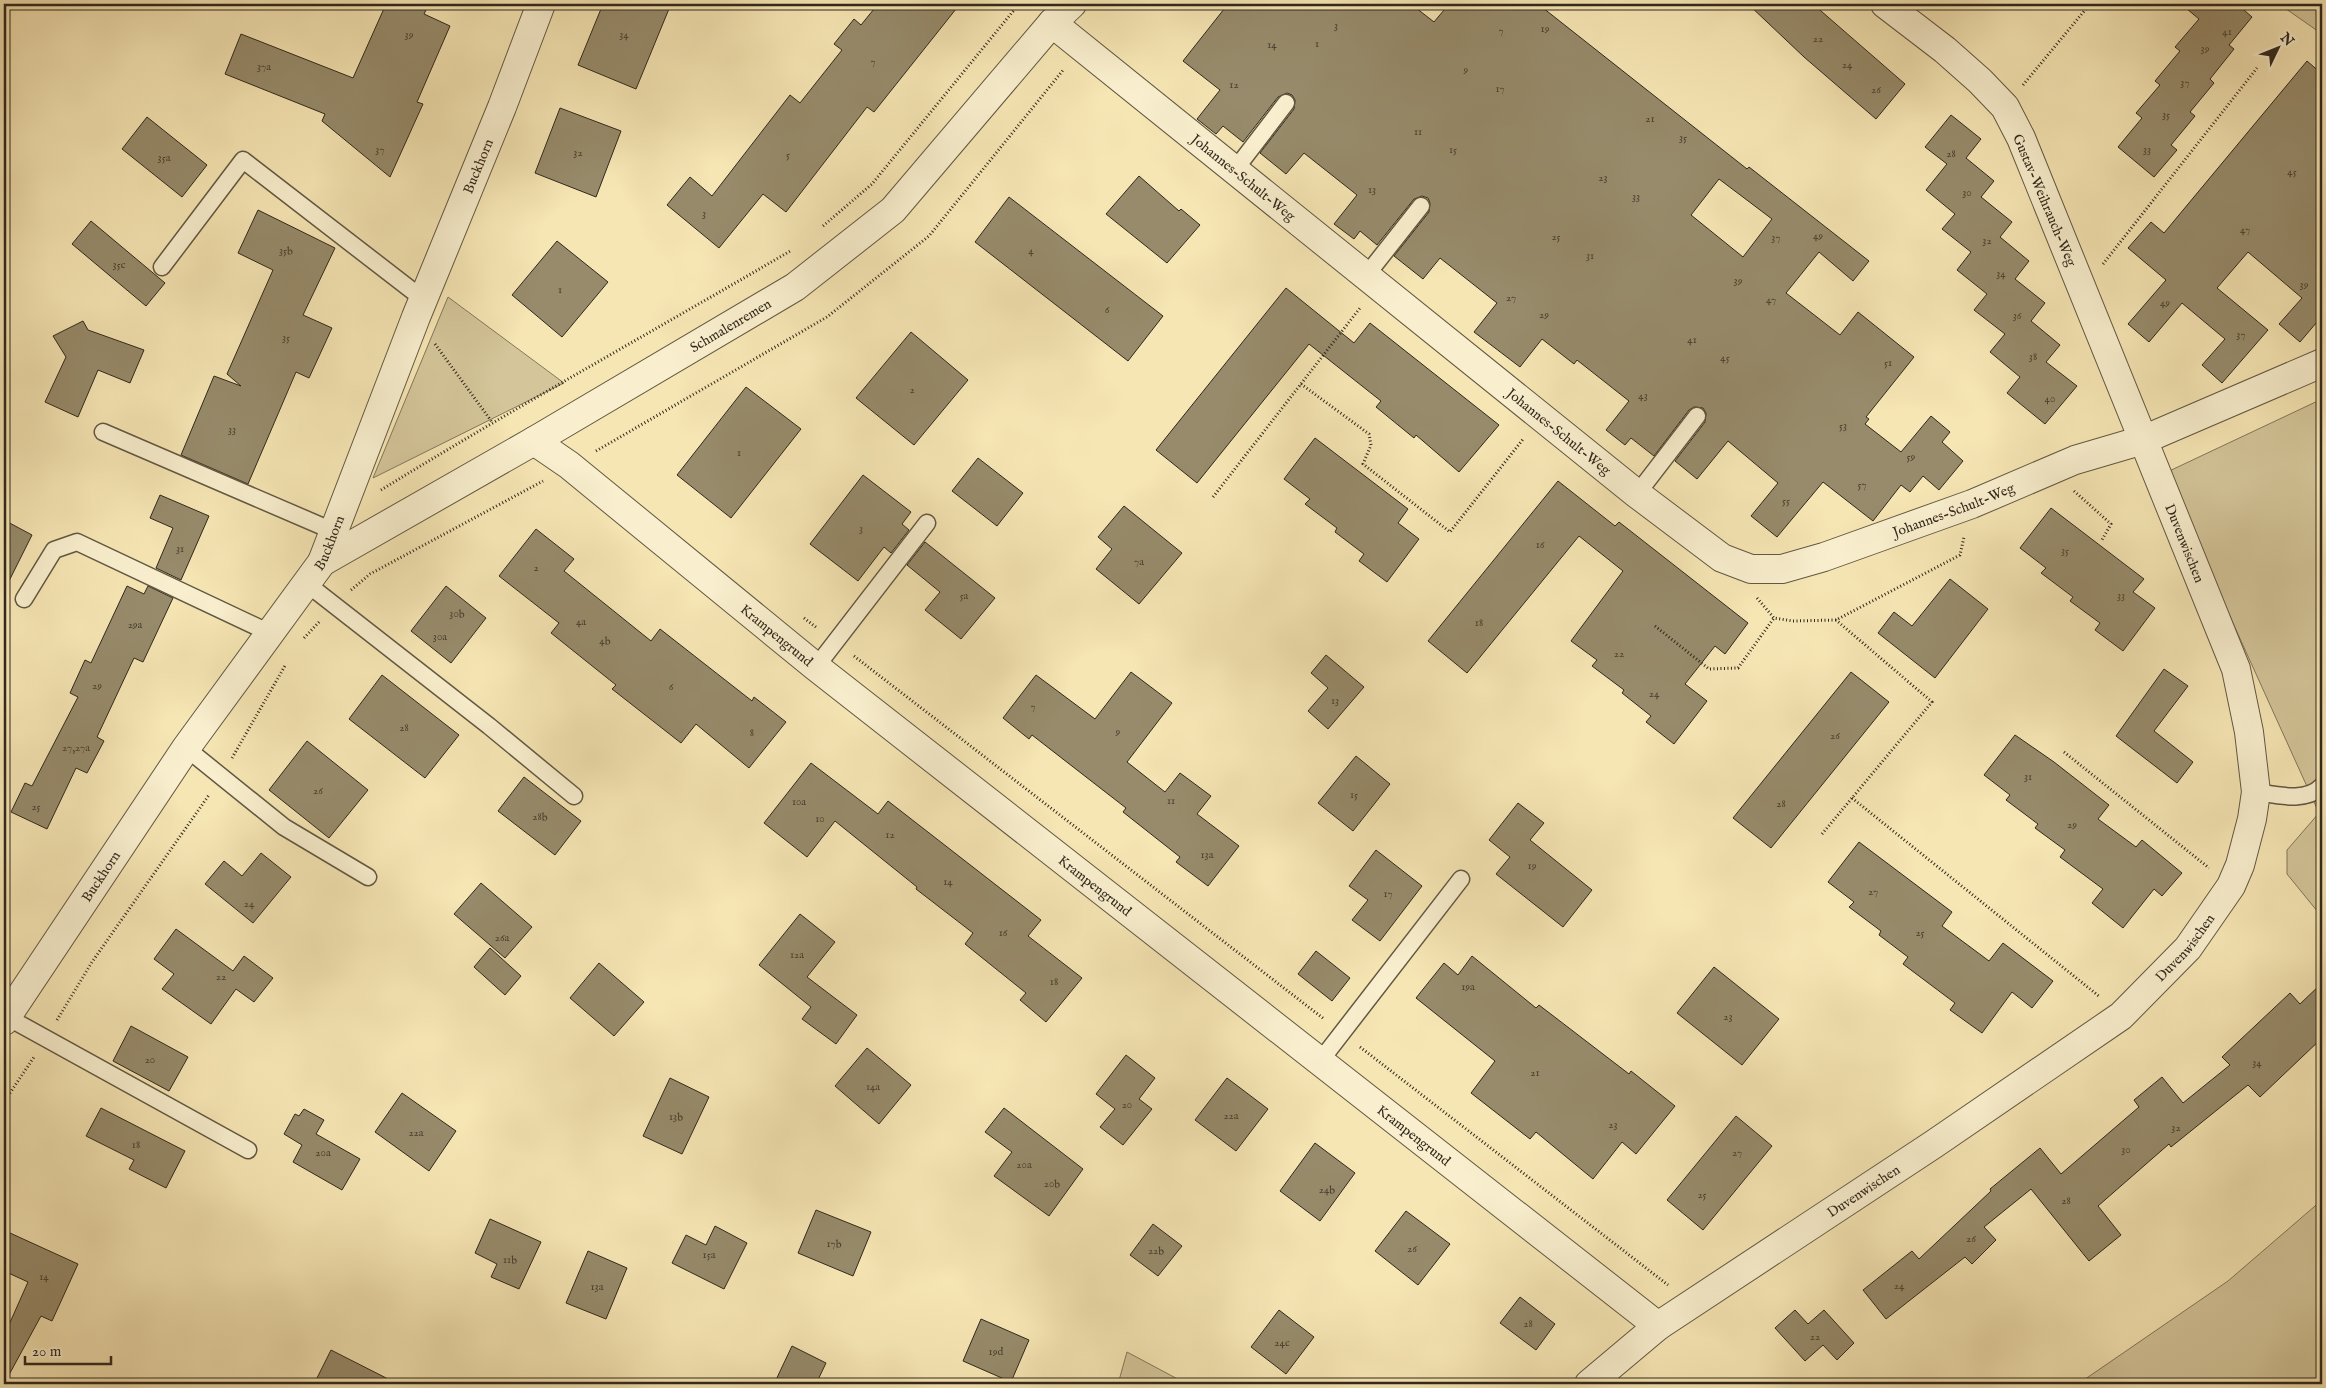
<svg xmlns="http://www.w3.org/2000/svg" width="2326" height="1388" font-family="'IM FELL English',serif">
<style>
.green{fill:#d4c69a;stroke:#82775b}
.building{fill:#978b6b;stroke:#30281c;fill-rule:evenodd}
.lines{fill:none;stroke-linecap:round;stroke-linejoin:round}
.service-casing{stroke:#625842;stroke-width:19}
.minor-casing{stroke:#625842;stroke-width:30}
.path{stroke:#30281c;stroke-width:3;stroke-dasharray:1 2.5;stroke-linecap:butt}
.service{stroke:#f9efce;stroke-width:16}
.minor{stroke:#f9efce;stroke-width:28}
.labels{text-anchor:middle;stroke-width:4;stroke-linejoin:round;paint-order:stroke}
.number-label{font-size:11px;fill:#4a4130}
.street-label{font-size:14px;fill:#30281c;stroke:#f9efce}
</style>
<rect width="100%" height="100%" fill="#f6e6b4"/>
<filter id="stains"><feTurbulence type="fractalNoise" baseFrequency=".004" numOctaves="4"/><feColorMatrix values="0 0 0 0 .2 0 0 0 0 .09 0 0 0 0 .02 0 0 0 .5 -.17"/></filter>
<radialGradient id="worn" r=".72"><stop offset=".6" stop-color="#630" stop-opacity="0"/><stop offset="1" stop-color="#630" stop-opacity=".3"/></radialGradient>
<path class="green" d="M 2279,4 L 2322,4 L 2322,34 Z
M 448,297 L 564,383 L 373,478 Z
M 2322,399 L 2322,917 L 2287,874 L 2287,850 L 2319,813 L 2165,473 Z
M 2322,1200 L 2322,1384 L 2078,1384 L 2228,1281 Z
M 1127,1352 L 1187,1384 L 1118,1384 Z"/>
<path class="building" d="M 386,4 L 429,4 L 424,14 L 450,26 L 417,102 L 423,104 L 390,177 L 322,121 L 325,114 L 225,74 L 241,34 L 353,78 Z
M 603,4 L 671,4 L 636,89 L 578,65 Z
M 878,4 L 960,4 L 874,112 L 867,107 L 786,212 L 763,194 L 719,248 L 667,205 L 690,177 L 712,196 L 790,95 L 800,103 L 842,50 L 834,44 L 854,19 L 861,25 Z
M 1228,4 L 1411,4 L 1434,22 L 1449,4 L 1538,4 L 1747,169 L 1749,167 L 1869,261 L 1853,281 L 1819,252 L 1786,293 L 1840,335 L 1858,312 L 1914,357 L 1866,417 L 1869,419 L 1865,424 L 1901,452 L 1931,416 L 1950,432 L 1942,442 L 1963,461 L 1939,490 L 1923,476 L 1910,492 L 1901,485 L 1873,521 L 1823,482 L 1777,537 L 1751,516 L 1778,483 L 1728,441 L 1697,479 L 1675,461 L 1705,422 L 1706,413 L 1703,408 L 1694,407 L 1689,410 L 1654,456 L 1631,438 L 1625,445 L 1606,430 L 1629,401 L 1577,360 L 1574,364 L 1542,339 L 1520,367 L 1474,332 L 1497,303 L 1440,258 L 1423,279 L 1394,256 L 1429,212 L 1430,203 L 1428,198 L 1422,196 L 1414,199 L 1377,245 L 1360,231 L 1354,239 L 1334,224 L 1357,195 L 1304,153 L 1286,174 L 1260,153 L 1294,109 L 1295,100 L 1292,95 L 1287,93 L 1278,97 L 1243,142 L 1223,126 L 1216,134 L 1197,119 L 1220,90 L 1183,61 ZM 1719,179 L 1772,219 L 1743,257 L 1691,215 Z
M 1748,4 L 1813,4 L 1905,84 L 1876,119 L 1804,57 Z
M 2181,4 L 2237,4 L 2252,17 L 2229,45 L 2234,49 L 2210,79 L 2214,83 L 2190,112 L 2195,116 L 2171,145 L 2177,150 L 2154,177 L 2118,147 L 2142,118 L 2136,113 L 2160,85 L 2155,81 L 2180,51 L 2175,47 L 2199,19 Z
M 2307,61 L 2322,74 L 2322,316 L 2300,342 L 2279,324 L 2302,298 L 2248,252 L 2217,288 L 2268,330 L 2222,383 L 2202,365 L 2225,339 L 2182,303 L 2149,342 L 2128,324 L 2166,280 L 2128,248 L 2151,222 L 2164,233 Z
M 560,108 L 621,131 L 596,197 L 535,173 Z
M 1951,115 L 1981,139 L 1966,158 L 1994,181 L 1981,197 L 2012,222 L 2000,237 L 2029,261 L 2015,279 L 2045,303 L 2031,321 L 2060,345 L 2046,362 L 2077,386 L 2045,424 L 2007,393 L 2020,377 L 1990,352 L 2005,334 L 1974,310 L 1987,294 L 1957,270 L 1971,252 L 1942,229 L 1955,214 L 1926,190 L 1947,164 L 1925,147 Z
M 147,117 L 207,165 L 182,197 L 122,149 Z
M 1139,176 L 1179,211 L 1181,209 L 1200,225 L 1167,263 L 1106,214 Z
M 1009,197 L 1163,316 L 1128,361 L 975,242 Z
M 258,210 L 335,248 L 303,315 L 332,328 L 309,378 L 296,372 L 248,484 L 181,455 L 214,376 L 241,386 L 227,374 L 273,270 L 238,253 Z
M 91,221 L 165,283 L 146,306 L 72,244 Z
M 557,241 L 608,282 L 562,337 L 512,295 Z
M 1286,288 L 1354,343 L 1370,323 L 1499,425 L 1459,472 L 1416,435 L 1414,438 L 1376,407 L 1381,401 L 1309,344 L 1197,483 L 1156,450 Z
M 83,321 L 88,330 L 144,350 L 130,383 L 98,370 L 78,417 L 45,402 L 66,357 L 53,336 Z
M 911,332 L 968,380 L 914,445 L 856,398 Z
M 746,387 L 801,429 L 731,518 L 677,475 Z
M 1315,438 L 1408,509 L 1398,523 L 1419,539 L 1387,582 L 1359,561 L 1364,554 L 1335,532 L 1337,528 L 1305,504 L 1310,499 L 1284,479 Z
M 978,458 L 1023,493 L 997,526 L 952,491 Z
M 863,475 L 911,512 L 902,524 L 909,530 L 891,553 L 884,547 L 858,581 L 810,544 Z
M 1558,481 L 1615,526 L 1619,522 L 1748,623 L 1725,654 L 1715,646 L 1685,684 L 1707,701 L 1674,744 L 1646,722 L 1651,716 L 1622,693 L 1624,690 L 1592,666 L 1597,660 L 1571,641 L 1623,571 L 1579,536 L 1467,673 L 1428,641 Z
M 160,495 L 209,516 L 181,580 L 156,568 L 173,528 L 150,518 Z
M 1124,506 L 1182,553 L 1139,604 L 1096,569 L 1112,549 L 1098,537 Z
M 2051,508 L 2144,579 L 2133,592 L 2155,608 L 2123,651 L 2095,630 L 2100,623 L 2070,601 L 2073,597 L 2041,573 L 2046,568 L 2020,548 Z
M 4,520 L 32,535 L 4,591 Z
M 536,529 L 574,559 L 564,571 L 651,641 L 660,629 L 752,701 L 754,697 L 786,722 L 749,768 L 696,724 L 681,743 L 612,689 L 616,685 L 551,633 L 559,623 L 499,576 Z
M 925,542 L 995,598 L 961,639 L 925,610 L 940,592 L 907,565 Z
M 1950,579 L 1988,609 L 1935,678 L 1878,633 L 1894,612 L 1912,626 Z
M 127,586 L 144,594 L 148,586 L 173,598 L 143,662 L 134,658 L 97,737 L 104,741 L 87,773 L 76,768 L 47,829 L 11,812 L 25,783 L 32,786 L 78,697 L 70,693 L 85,660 L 91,663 Z
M 446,586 L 486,618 L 451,663 L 411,631 Z
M 1326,655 L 1364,687 L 1328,729 L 1308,711 L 1328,688 L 1311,673 Z
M 2164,669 L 2188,686 L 2154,731 L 2193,762 L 2177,783 L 2116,736 Z
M 1131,672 L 1172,703 L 1127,762 L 1165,792 L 1180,773 L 1211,796 L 1197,814 L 1239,846 L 1208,886 L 1176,862 L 1180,857 L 1123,812 L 1126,808 L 1032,735 L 1029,739 L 1003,718 L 1036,675 L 1095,719 Z
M 1851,672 L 1889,702 L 1771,848 L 1733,818 Z
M 382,675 L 459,735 L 425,778 L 349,719 Z
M 2015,735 L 2054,762 L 2109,805 L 2098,819 L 2136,847 L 2142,840 L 2182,873 L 2162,896 L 2154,889 L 2123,928 L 2092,903 L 2103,889 L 2060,857 L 2065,850 L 2035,828 L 2038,824 L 2006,800 L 2010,795 L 1984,775 Z
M 307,741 L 368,790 L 329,838 L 269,790 Z
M 1356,756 L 1390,784 L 1353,831 L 1318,803 Z
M 811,763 L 878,814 L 888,801 L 1041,920 L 1028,936 L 1082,978 L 1046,1022 L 1020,1000 L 1026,993 L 965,944 L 973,933 L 916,889 L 917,887 L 835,821 L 807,857 L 764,823 Z
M 524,777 L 581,821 L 555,855 L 498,811 Z
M 1518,803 L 1544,823 L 1530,840 L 1592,890 L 1563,927 L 1496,874 L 1510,857 L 1489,840 Z
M 1859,842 L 1952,912 L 1942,926 L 1989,961 L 2003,943 L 2053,981 L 2032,1008 L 2012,992 L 1982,1033 L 1950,1010 L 1955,1003 L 1903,964 L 1908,957 L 1879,935 L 1881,931 L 1849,907 L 1854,902 L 1828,882 Z
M 1376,850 L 1422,886 L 1380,941 L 1352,920 L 1368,900 L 1349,886 Z
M 261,853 L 291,877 L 253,923 L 205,884 L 224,861 L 242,876 Z
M 481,883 L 532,927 L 505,958 L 454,914 Z
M 800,914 L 835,942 L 807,977 L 857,1015 L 836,1044 L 802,1019 L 811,1007 L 759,965 Z
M 176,929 L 233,971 L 244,956 L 273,978 L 254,1002 L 236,989 L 211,1024 L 162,989 L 174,974 L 154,959 Z
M 490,948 L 521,976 L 505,995 L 474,967 Z
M 1316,951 L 1350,978 L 1332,1001 L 1298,974 Z
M 1472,956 L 1536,1008 L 1539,1005 L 1629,1074 L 1631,1071 L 1675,1106 L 1636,1154 L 1622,1142 L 1593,1179 L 1536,1132 L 1530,1139 L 1471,1093 L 1495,1061 L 1416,998 L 1444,963 L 1458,975 Z
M 599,963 L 644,1002 L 614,1036 L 570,998 Z
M 1714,967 L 1779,1019 L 1742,1065 L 1677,1013 Z
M 2322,983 L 2322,1038 L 2260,1097 L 2248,1085 L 2171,1147 L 2169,1144 L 2098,1206 L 2121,1235 L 2089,1261 L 2031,1189 L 1984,1227 L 1996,1240 L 1972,1264 L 1965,1257 L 1886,1319 L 1863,1290 L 1912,1251 L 1919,1259 L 1991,1191 L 1990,1189 L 2040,1148 L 2061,1174 L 2139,1107 L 2134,1100 L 2162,1077 L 2183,1103 L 2230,1065 L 2222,1057 L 2290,993 L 2300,1004 Z
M 131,1026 L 188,1057 L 169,1091 L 113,1061 Z
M 867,1048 L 911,1085 L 879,1124 L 835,1086 Z
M 1126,1055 L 1155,1078 L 1139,1099 L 1152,1109 L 1123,1145 L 1100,1127 L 1115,1109 L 1096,1094 Z
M 670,1078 L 709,1097 L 682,1154 L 643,1136 Z
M 1227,1078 L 1268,1109 L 1236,1151 L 1195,1120 Z
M 402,1093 L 456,1131 L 429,1171 L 375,1132 Z
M 101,1108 L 185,1151 L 166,1188 L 129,1169 L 134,1160 L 86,1136 Z
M 1004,1108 L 1083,1169 L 1049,1216 L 994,1176 L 1012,1152 L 985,1132 Z
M 304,1109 L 324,1120 L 316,1134 L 360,1159 L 342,1190 L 293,1162 L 302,1145 L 284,1134 L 295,1114 L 299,1116 Z
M 1736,1116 L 1772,1146 L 1703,1230 L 1667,1200 Z
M 1315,1143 L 1355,1173 L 1320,1221 L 1280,1191 Z
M 816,1210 L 871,1232 L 853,1276 L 798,1253 Z
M 1406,1211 L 1450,1244 L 1418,1285 L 1375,1251 Z
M 490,1219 L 541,1242 L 519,1289 L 491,1277 L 497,1264 L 475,1253 Z
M 1153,1224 L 1182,1246 L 1158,1276 L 1130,1255 Z
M 715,1226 L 747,1243 L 724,1289 L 672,1263 L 686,1235 L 706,1245 Z
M 10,1233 L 78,1264 L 52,1321 L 41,1316 L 4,1384 L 4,1336 L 28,1282 L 4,1271 L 4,1247 Z
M 588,1251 L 627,1268 L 606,1319 L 566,1303 Z
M 1520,1297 L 1555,1324 L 1536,1350 L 1500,1323 Z
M 1279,1310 L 1314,1337 L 1286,1374 L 1251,1347 Z
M 1795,1310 L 1808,1324 L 1824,1310 L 1854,1343 L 1837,1360 L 1823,1345 L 1805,1361 L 1775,1328 Z
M 981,1319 L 1029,1340 L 1011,1382 L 963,1361 Z
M 792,1346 L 826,1363 L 816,1384 L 774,1384 Z
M 331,1350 L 398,1384 L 314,1384 Z"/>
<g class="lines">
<g class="service-casing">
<path id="service" d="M 1234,171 L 1286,103
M 162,267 L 243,160 L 423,299
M 1365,277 L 1421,206
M 103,432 L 333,531
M 1637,494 L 1697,416
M 306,583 L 489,726 L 574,796
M 24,599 L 54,550 L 77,542 L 270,633
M 816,667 L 927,523
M 186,748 L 284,827 L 368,877
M 2256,792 C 2277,795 2306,803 2322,786
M 7,1017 L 248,1150
M 1321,1060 L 1461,879"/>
</g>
<g class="minor-casing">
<g id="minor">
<path id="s1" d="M 1052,23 L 1637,494 L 1722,558 L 1751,569 L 1782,569 L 1824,557 L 1972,504 L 2075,460 L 2143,440 L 2322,363"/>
<path id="s2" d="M 534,441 L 569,465 L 816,667 L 1658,1326"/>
<path id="s3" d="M 322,562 L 534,441 L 795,287 L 893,210 L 1052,23 L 1072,4"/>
<path id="s4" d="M 4,1021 L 186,748 L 322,562 L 416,317 L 502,107 L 541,4"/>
<path id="s5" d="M 1589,1384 L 1658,1326 L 1934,1144 L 2121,1016 L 2188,948 L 2231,886 L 2240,865 L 2252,819 L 2256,792 L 2249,732 L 2236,669 L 2021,138 L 2005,107 L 1980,81 L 1945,50 L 1885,4"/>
</g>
</g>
<path class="path" d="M 2023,85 L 2090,4
M 823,226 L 872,184 L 1019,4
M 2103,264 L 2257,68
M 435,344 L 492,422
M 1301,384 L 1369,434 L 1371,445 L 1363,464 L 1450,532 L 1524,438
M 596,451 L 827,317 L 929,236 L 1064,69
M 381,490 C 516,407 655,330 792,250
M 2074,491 L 2111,524 L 2102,540
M 1213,497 L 1360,308
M 351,590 L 370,574 L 543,481
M 1757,598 L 1774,618 L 1793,621 L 1836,620 L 1960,555 L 1964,537
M 804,618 L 817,628
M 1655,626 L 1709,669 L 1738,668 L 1774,618
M 304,638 L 320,621
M 854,656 L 1324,1019
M 2064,752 L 2209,868
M 232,758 L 286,664
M 1852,798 L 2100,997
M 1822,834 L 1932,702 L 1836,620
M 57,1020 L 92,962 L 209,795
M 1360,1047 L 1668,1285
M 4,1102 L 34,1057"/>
<use href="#service" class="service"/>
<use href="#minor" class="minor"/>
</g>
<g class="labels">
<g class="number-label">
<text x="1336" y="29">3</text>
<text x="1545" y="32">19</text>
<text x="1501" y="34">7</text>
<text x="2227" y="35">41</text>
<text x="409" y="38">39</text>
<text x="624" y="38">34</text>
<text x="1818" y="42">22</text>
<text x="1317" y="47">1</text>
<text x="1272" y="48">14</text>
<text x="2205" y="52">39</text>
<text x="873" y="65">7</text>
<text x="1847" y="68">24</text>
<text x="264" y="70">37a</text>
<text x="1466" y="73">9</text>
<text x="2185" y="86">37</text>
<text x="1234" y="88">12</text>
<text x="1500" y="92">17</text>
<text x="1876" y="93">26</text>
<text x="2166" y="118">35</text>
<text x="1650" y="122">21</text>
<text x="1418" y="135">11</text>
<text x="1683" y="141">35</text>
<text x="380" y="153">37</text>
<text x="1453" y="153">15</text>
<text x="2147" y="153">33</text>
<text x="578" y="156">32</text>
<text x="1951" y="157">28</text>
<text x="788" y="158">5</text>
<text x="164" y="161">35a</text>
<text x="2292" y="175">45</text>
<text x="1603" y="181">23</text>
<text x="1372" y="193">13</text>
<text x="1967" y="196">30</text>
<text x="1636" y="200">33</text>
<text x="704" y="217">3</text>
<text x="2245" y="233">47</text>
<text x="1818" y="239">49</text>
<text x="1556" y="240">25</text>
<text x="1776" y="241">37</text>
<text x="1987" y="244">32</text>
<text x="286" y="254">35b</text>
<text x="1031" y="254">4</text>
<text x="1590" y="259">31</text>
<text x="119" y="268">35c</text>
<text x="2001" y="277">34</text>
<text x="1738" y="284">39</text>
<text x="2304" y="288">39</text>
<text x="560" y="293">1</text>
<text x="1511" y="301">27</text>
<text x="1771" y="303">47</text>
<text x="2165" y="306">49</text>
<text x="1107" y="313">6</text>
<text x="1544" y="318">29</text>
<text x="2017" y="319">36</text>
<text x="2241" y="338">37</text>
<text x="286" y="341">35</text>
<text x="1692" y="343">41</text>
<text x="2033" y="360">38</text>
<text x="1725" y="361">45</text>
<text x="1888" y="366">51</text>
<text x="912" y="393">2</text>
<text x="1643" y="399">43</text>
<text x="2050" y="402">40</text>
<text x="1843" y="429">53</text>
<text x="232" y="433">33</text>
<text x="739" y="456">1</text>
<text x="1911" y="460">59</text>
<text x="1862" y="488">57</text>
<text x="1786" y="504">55</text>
<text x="861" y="532">3</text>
<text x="1540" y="548">16</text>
<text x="180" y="552">31</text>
<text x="2065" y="554">35</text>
<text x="1139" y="565">7a</text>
<text x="536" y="571">2</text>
<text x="964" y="599">5a</text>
<text x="2121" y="599">33</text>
<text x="457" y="617">30b</text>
<text x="581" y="625">4a</text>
<text x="1479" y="626">18</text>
<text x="135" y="628">29a</text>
<text x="440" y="640">30a</text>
<text x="605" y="644">4b</text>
<text x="1619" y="657">22</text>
<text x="97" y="689">29</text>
<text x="671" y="690">6</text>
<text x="1654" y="697">24</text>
<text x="1335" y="704">13</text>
<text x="1033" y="710">7</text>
<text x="404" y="731">28</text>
<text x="1118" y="735">9</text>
<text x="752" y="736">8</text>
<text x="1835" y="739">26</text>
<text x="76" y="751">27,27a</text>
<text x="2028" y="780">31</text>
<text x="318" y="794">26</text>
<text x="1354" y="798">15</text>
<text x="1171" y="804">11</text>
<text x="799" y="805">10a</text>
<text x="1781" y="807">28</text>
<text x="36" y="810">25</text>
<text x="540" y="820">28b</text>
<text x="820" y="822">10</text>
<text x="2072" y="828">29</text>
<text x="890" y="838">12</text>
<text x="1207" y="858">13a</text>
<text x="1532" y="869">19</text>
<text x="948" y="885">14</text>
<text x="1873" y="895">27</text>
<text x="1388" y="897">17</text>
<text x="249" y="907">24</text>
<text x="1003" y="936">16</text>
<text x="1920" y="936">25</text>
<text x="502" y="941">26a</text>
<text x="797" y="958">12a</text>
<text x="221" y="980">22</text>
<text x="1054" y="985">18</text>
<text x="1468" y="990">19a</text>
<text x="1728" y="1020">23</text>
<text x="150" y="1063">20</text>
<text x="2257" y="1066">34</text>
<text x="1535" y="1076">21</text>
<text x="873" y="1090">14a</text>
<text x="1127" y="1108">20</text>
<text x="1231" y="1119">22a</text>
<text x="676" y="1120">13b</text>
<text x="1613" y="1128">23</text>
<text x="2176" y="1131">32</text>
<text x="416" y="1136">22a</text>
<text x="136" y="1148">18</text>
<text x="2126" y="1153">30</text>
<text x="323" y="1156">20a</text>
<text x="1737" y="1156">27</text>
<text x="1024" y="1168">20a</text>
<text x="1052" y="1187">20b</text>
<text x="1327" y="1193">24b</text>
<text x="1702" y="1198">25</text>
<text x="2066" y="1204">28</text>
<text x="1971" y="1242">26</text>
<text x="834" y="1247">17b</text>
<text x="1412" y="1252">26</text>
<text x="1156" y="1254">22b</text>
<text x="709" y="1258">15a</text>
<text x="510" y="1263">11b</text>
<text x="44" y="1280">14</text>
<text x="1899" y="1289">24</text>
<text x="597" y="1290">13a</text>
<text x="1528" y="1327">28</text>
<text x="1815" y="1340">22</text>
<text x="1282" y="1346">24c</text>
<text x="996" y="1355">19d</text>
</g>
<g class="street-label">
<text dy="5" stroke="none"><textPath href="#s4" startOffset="984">Buckhorn</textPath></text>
<text dy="5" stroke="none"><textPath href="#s1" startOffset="246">Johannes-Schult-Weg</textPath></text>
<text transform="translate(2045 200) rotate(67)" y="5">Gustav-Weihrauch-Weg</text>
<text dy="5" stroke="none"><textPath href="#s3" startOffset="472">Schmalenremen</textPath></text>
<text dy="5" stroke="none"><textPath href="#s1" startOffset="651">Johannes-Schult-Weg</textPath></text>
<text dy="5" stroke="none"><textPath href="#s1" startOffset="1101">Johannes-Schult-Weg</textPath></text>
<text dy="5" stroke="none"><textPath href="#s4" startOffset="579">Buckhorn</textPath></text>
<text transform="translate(2185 543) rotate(68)" y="5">Duvenwischen</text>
<text dy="5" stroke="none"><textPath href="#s2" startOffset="311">Krampengrund</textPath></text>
<text dy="5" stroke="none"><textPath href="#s4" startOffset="174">Buckhorn</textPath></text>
<text dy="5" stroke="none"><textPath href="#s2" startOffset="716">Krampengrund</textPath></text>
<text dy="5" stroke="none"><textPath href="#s5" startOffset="741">Duvenwischen</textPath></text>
<text dy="5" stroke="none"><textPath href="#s2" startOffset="1121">Krampengrund</textPath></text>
<text dy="5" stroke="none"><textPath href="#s5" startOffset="336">Duvenwischen</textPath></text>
</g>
</g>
<rect width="2326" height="1388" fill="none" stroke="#f6e6b4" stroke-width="20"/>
<rect x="5" y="5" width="2316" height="1378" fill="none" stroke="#30281c" stroke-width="2.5"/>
<rect x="10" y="10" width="2306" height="1368" fill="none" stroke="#30281c"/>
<g transform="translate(2278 48) rotate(47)" stroke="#f9efce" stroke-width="4" paint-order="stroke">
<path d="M0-4L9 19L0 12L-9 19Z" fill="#30281c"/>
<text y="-8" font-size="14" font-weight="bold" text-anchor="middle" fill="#30281c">N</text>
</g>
<path d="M25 1356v8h86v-8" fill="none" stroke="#30281c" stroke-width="2.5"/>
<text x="32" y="1356" font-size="15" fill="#30281c" stroke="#f9efce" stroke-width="4" paint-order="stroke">20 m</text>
<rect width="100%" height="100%" filter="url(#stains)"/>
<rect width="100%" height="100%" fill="url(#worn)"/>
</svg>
